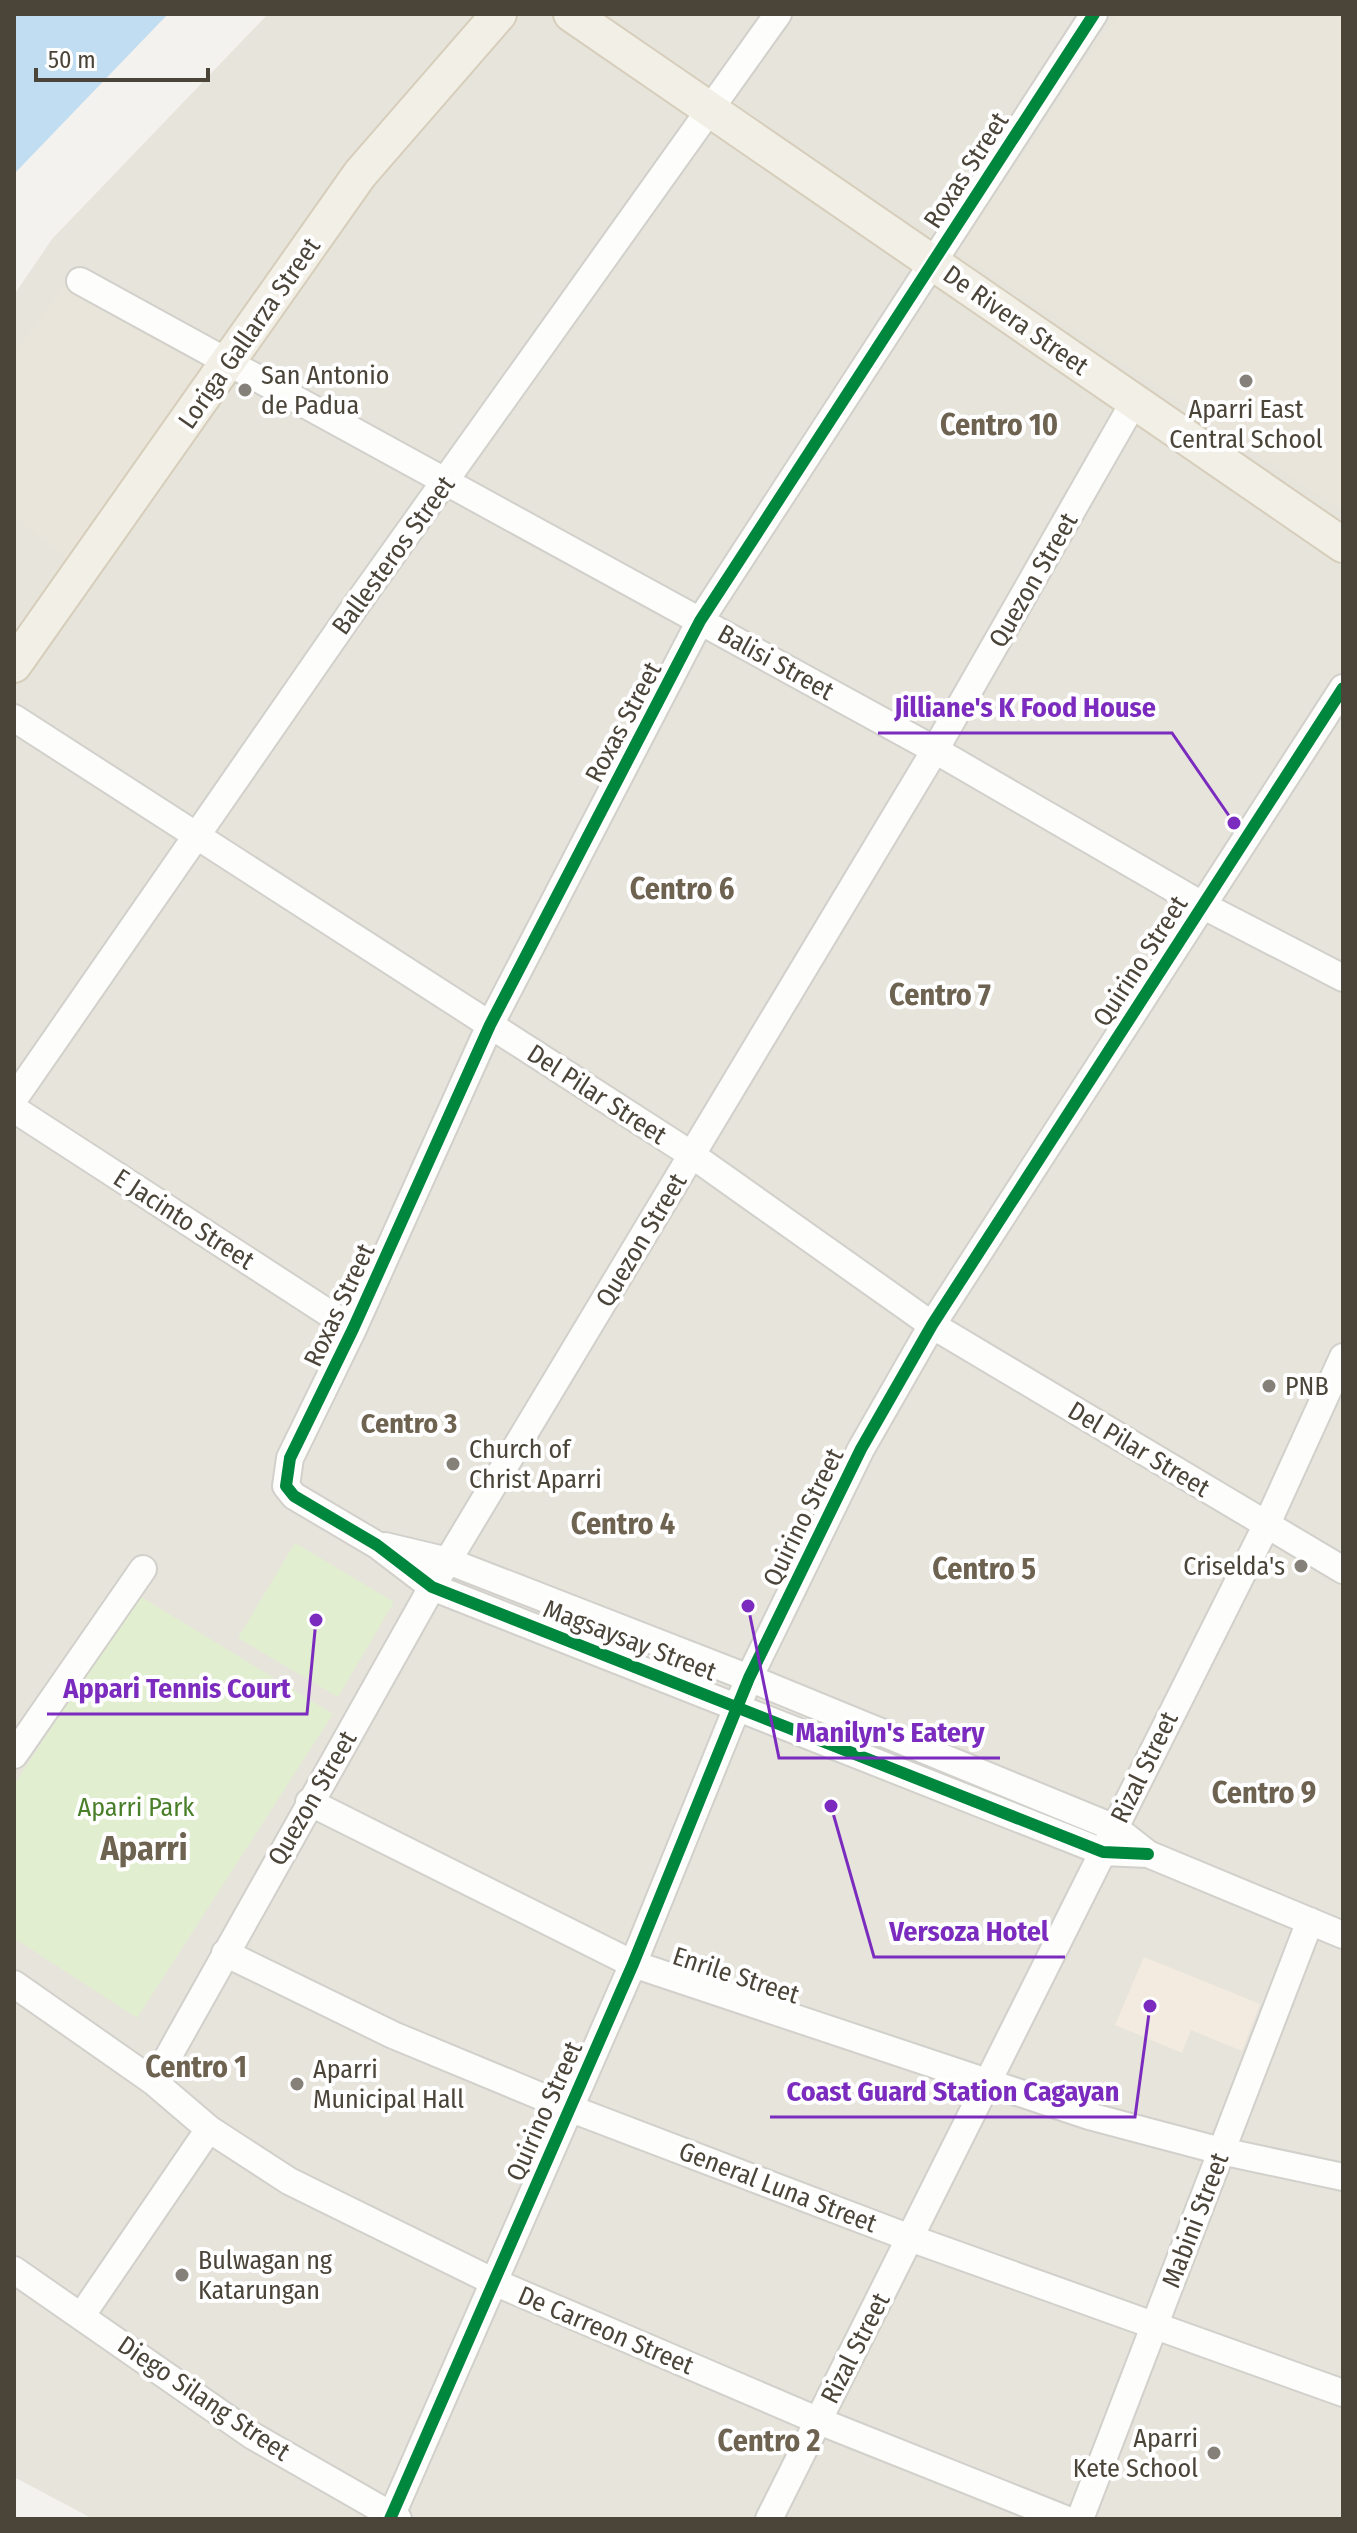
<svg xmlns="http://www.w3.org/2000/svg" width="1357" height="2533" font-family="'Fira Sans Condensed',sans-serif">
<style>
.residential{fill:#e7e4dc}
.commercial{fill:#f3ebdf}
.education{fill:#eae5da}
.green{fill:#e1eecf}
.water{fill:#c0ddf1}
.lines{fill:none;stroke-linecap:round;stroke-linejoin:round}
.minor-casing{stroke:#d2d0cb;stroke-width:30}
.major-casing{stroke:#d6cebb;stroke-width:38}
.minor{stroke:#fdfdfc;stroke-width:26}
.major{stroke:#f2efe6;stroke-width:34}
.cycleway-casing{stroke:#fff;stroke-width:17}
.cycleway{stroke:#00873e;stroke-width:12}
.poi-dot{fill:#868178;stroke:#fff;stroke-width:3}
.labels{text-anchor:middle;stroke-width:8;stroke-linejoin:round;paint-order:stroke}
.street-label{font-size:26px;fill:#4b4439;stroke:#fff}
.poi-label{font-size:26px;fill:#4b4439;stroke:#fff;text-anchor:start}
.park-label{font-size:26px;fill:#4a7f2a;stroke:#fff}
.neighbourhood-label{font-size:28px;font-weight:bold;fill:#6e6250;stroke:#fff}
.quarter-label{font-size:30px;font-weight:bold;fill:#6e6250;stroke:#fff}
.district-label{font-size:34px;font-weight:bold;fill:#6e6250;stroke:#fff}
.leader{fill:none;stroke:#7b2cbf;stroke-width:3}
.callout-dot{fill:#7b2cbf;stroke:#fff;stroke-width:3}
.callout-label{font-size:28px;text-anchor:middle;font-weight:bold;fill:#7b2cbf;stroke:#fff;stroke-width:8;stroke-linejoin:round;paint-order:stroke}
</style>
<rect width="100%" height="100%" fill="#f4f2ee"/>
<path class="residential" d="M 268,14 L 1343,14 L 1343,2519 L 93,2519 L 14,2477 L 14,295 L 52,239 Z"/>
<path class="commercial" d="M 1144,1957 L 1260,2004 L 1242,2051 L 1191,2030 L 1182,2053 L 1115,2025 Z"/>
<path class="education" d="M 1118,14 L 1343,14 L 1343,512 L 957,251 Z
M 68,280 L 210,368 L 70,562 L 18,518 L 14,523 L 14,354 Z"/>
<path class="green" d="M 295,1543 L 394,1602 L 338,1697 L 238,1638 Z
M 138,1595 L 333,1714 L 137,2018 L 14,1938 L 14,1785 Z"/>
<path class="water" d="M 14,14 L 168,14 L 14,174 Z"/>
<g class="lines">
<g class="minor-casing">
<path id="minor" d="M 1094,14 L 700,621 L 490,1025 L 353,1329 L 290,1458 L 286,1486 L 294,1496 L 377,1545 L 432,1587 L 1103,1852 L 1148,1854
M 80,281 L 935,750 L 1202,905 L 1343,978
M 14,718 L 692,1155 L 932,1325 L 1343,1570
M 14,1099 L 355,607 L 778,14
M 14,1109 L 353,1329
M 385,1546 L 448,1561 L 749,1678 L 1115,1828 L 1148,1854 L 1343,1935
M 14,1755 L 143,1569
M 309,1802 L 633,1964 L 1089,2116 L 1221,2151 L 1343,2177
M 225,1953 L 393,2035 L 569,2108 L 910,2238 L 1343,2393
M 14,1984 L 154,2082 L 209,2129 L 289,2181 L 494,2282 L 819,2421 L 1065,2519
M 154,2082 L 432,1587 L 935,750 L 1134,402
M 14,2270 L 253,2436 L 398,2519
M 82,2315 L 209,2129
M 390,2519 L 633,1964 L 749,1678 L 861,1449 L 932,1325 L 1343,688
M 769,2519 L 1266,1526 L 1343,1357
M 1080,2519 L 1310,1921"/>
</g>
<g class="major-casing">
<path id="major" d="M 571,14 L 1343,545
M 14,665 L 360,174 L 499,14"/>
</g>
<use href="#minor" class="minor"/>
<use href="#major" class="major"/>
<g class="cycleway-casing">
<path id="cycleway" d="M 1094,14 L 700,621 L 490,1025 L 353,1329 L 290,1458 L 286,1486 L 294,1496 L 377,1545 L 432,1587 L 1103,1852 L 1148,1854
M 390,2519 L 633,1964 L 749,1678 L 861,1449 L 932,1325 L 1343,688"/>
</g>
<use href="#cycleway" class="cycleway"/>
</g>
<g class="poi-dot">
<circle cx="1246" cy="381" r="8"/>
<circle cx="245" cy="390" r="8"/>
<circle cx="1269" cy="1386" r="8"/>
<circle cx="453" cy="1464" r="8"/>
<circle cx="1301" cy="1566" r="8"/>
<circle cx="297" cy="2084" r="8"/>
<circle cx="182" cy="2275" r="8"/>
<circle cx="1214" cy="2453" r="8"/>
</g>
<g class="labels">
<g class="street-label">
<text transform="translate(966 170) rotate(-57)" y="9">Roxas Street</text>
<text transform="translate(1016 320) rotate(35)" y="9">De Rivera Street</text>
<text transform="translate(249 333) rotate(-55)" y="9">Loriga Gallarza Street</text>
<text transform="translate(393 555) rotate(-54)" y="9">Ballesteros Street</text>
<text transform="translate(1033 580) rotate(-60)" y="9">Quezon Street</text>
<text transform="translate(776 662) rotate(29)" y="9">Balisi Street</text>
<text transform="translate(623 722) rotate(-62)" y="9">Roxas Street</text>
<text transform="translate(1140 961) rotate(-57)" y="9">Quirino Street</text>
<text transform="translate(597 1094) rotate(33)" y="9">Del Pilar Street</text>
<text transform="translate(184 1219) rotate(33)" y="9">E Jacinto Street</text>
<text transform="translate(641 1240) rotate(-59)" y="9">Quezon Street</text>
<text transform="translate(339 1305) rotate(-65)" y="9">Roxas Street</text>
<text transform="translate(1139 1449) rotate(31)" y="9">Del Pilar Street</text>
<text transform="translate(803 1517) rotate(-64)" y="9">Quirino Street</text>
<text transform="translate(630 1640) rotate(21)" y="9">Magsaysay Street</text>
<text transform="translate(1144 1767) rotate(-64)" y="9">Rizal Street</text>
<text transform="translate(312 1798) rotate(-60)" y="9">Quezon Street</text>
<text transform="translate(736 1975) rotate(18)" y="9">Enrile Street</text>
<text transform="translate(544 2111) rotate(-66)" y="9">Quirino Street</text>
<text transform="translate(778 2187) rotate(21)" y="9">General Luna Street</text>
<text transform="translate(1195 2220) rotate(-69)" y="9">Mabini Street</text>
<text transform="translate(606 2330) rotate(23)" y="9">De Carreon Street</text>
<text transform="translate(855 2348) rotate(-63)" y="9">Rizal Street</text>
<text transform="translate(204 2398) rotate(34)" y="9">Diego Silang Street</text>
</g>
<g class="poi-label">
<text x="261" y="384">San Antonio<tspan x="261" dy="30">de Padua</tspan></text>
<text x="1246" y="418" text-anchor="middle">Aparri East<tspan x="1246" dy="30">Central School</tspan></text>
<text x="1285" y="1395">PNB</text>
<text x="469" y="1458">Church of<tspan x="469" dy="30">Christ Aparri</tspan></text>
<text x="1285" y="1575" text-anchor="end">Criselda's</text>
<text x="313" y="2078">Aparri<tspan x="313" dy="30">Municipal Hall</tspan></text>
<text x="198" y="2269">Bulwagan ng<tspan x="198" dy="30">Katarungan</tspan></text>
<text x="1198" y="2447" text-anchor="end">Aparri<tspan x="1198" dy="30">Kete School</tspan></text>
</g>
<g class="park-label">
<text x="136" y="1816">Aparri Park</text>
</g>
<g class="neighbourhood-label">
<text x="409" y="1433">Centro 3</text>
</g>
<g class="quarter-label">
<text x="999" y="435">Centro 10</text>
<text x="682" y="899">Centro 6</text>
<text x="940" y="1005">Centro 7</text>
<text x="623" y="1534">Centro 4</text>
<text x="984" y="1579">Centro 5</text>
<text x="1264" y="1803">Centro 9</text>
<text x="196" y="2077">Centro 1</text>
<text x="769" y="2451">Centro 2</text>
</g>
<g class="district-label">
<text x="144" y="1860">Aparri</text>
</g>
</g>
<path class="leader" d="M1234 823L1172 733H878M316 1620L307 1714H47M748 1606L779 1758H1000M831 1806L874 1957H1065M1150 2006L1135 2117H770"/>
<g class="callout-dot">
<circle cx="1234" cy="823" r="8"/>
<circle cx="316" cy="1620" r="8"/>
<circle cx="748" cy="1606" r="8"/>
<circle cx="831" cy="1806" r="8"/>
<circle cx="1150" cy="2006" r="8"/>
</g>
<g class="callout-label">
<text x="1025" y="717">Jilliane's K Food House</text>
<text x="177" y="1698">Appari Tennis Court</text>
<text x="890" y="1742">Manilyn's Eatery</text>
<text x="969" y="1941">Versoza Hotel</text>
<text x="953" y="2101">Coast Guard Station Cagayan</text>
</g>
<rect width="1357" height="2533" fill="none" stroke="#4b4439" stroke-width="32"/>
<path d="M36 68v12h172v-12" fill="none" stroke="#4b4439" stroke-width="4"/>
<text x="48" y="68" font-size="24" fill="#4b4439" stroke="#ffffff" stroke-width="6" paint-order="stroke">50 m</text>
</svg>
